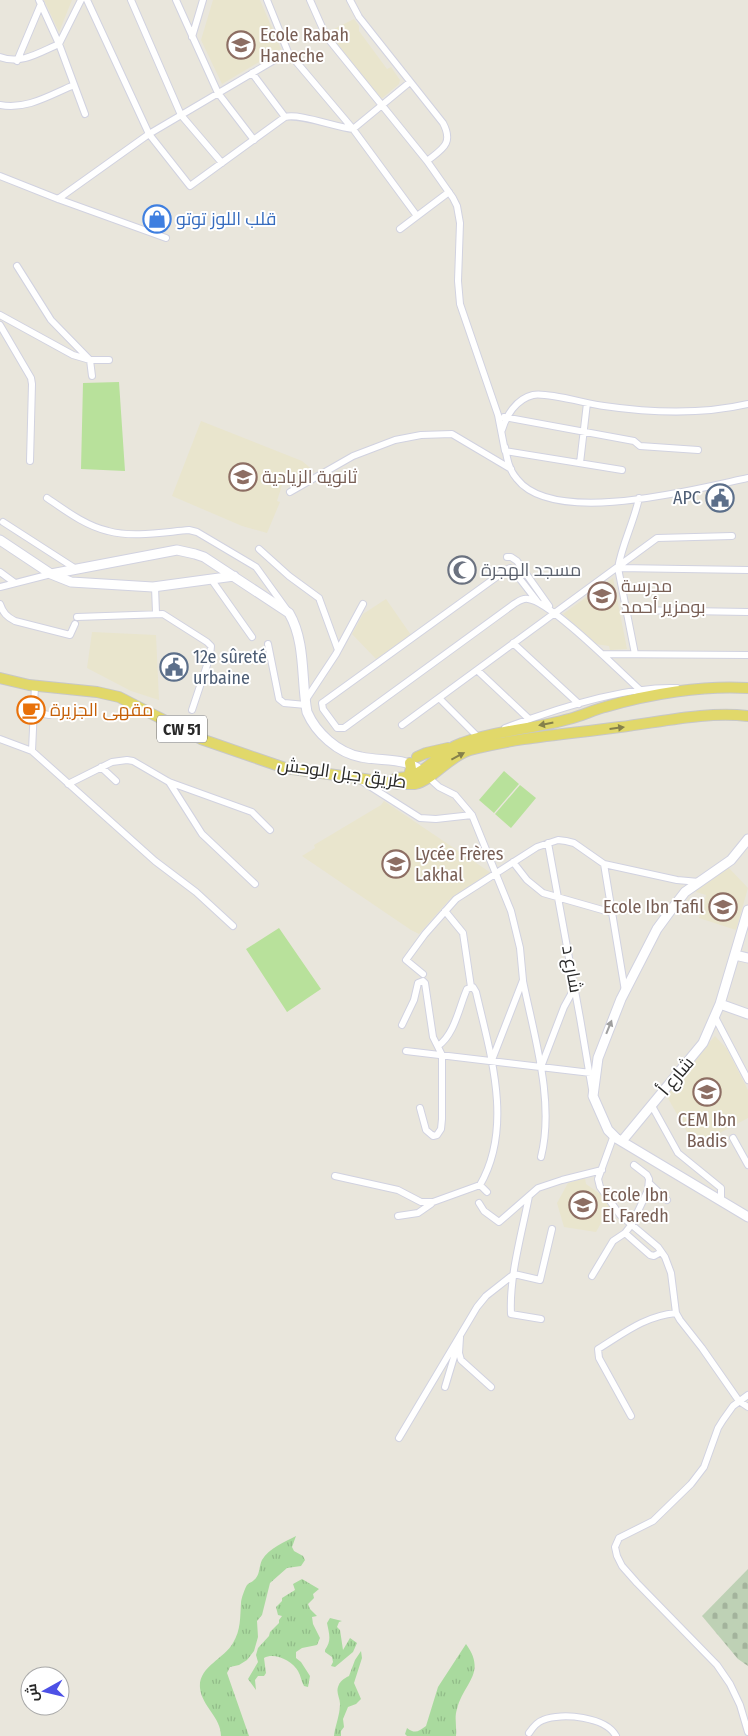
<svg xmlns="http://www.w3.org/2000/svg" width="748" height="1736" font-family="'Fira Sans Condensed',Cairo,sans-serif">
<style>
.education{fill:#e9e5cd}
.grass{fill:url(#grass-tufts)}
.cemetery{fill:url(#cemetery-stones)}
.pitch{fill:#b8e19b}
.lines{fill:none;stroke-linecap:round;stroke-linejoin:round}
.street-casing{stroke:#d1d2e0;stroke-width:8}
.secondary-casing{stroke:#d1d2e0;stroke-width:11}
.primary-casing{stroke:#c7c7c7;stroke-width:12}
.street{stroke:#fff;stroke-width:6}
.secondary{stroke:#fff;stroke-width:9}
.primary{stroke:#e1d86a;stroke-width:10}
.oneway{fill:#85804a}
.oneway2{fill:#9f9f9f}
.labels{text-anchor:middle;stroke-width:4;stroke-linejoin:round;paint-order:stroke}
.shield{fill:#fff;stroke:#696969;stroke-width:1}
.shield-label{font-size:16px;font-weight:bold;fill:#292929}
.education-label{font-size:18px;fill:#785e54;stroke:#fff;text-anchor:start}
.shop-label{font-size:18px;fill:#366cbe;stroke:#fff;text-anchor:start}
.service-label{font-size:18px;fill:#4e5e75;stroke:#fff;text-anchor:end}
.worship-label{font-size:18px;fill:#5b616d;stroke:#fff;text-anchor:start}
.food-label{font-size:18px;fill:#c56008;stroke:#fff;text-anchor:start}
.street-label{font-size:18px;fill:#292929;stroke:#fff}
</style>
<defs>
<pattern id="grass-tufts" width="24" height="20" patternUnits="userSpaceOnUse" patternTransform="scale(1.25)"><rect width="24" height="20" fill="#a9da9e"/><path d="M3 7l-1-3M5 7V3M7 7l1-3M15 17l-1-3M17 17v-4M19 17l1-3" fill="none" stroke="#91bb88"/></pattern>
<pattern id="cemetery-stones" width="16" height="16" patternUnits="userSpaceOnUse" patternTransform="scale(1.25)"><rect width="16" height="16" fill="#bed1b5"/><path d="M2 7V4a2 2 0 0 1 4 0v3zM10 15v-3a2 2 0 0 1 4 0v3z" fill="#a3b39c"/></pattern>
</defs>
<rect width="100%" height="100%" fill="#e9e6dc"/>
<path class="education" d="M 44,0 L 72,0 L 59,32 Z
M 213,0 L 260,0 L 281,49 L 222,84 L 201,40 Z
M 354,19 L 359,26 L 359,31 L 387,69 L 391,67 L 400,80 L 399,84 L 380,100 L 328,32 Z
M 201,421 L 302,461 L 314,471 L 306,477 L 306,481 L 284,484 L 283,482 L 277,501 L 280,502 L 267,533 L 242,526 L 172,496 Z
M 613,578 L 627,649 L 610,650 L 609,646 L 595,644 L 563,614 Z
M 386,599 L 411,635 L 376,659 L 352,634 L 363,614 Z
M 92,632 L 156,635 L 159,700 L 131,691 L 87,668 Z
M 384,801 L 491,873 L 449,900 L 419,934 L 411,930 L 302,856 L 315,848 L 314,845 L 381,805 Z
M 728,867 L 748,888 L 736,930 L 699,918 L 706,895 L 696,892 L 696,889 Z
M 715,1036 L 727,1049 L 748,1090 L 748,1118 L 695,1146 L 665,1093 Z
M 585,1178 L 586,1184 L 606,1198 L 610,1207 L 596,1232 L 564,1227 L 557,1203 L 568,1183 Z"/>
<path class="grass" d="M 296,1536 L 292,1547 L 294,1551 L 303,1556 L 305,1560 L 301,1566 L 287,1568 L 270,1583 L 262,1615 L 257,1621 L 258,1637 L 254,1651 L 247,1660 L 239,1665 L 230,1667 L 227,1673 L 249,1736 L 221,1736 C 221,1717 202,1707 200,1688 C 198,1667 224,1659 233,1643 C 241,1630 240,1617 241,1603 C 241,1599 245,1588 247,1585 C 250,1582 253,1582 256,1578 C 260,1573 259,1566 262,1560 C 269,1548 285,1542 296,1536 Z
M 302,1579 L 319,1589 L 313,1594 L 314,1598 L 308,1604 L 310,1609 L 317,1616 L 312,1617 L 313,1624 L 320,1638 L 317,1645 L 302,1648 L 296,1652 L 296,1658 L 301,1662 L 310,1676 L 308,1687 L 304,1686 C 301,1681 301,1676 298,1671 C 292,1661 275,1652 264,1658 L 266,1673 L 264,1676 L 258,1676 L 255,1680 L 256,1690 L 248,1679 L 258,1662 L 256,1655 L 258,1648 L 269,1636 L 270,1632 L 279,1623 L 279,1620 L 282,1616 L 278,1615 L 276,1607 L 282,1601 L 282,1598 L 295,1590 L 293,1584 Z
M 330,1618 L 342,1621 L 339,1622 L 337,1627 L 340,1630 L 343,1650 L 350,1638 L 357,1643 L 353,1652 L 335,1667 L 331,1666 L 333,1662 L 332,1657 L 325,1652 L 325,1650 C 332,1640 329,1634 327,1623 Z
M 466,1644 C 487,1673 464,1682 457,1709 C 454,1718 457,1727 456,1736 L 407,1736 L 405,1734 L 407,1728 C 415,1734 418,1732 426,1726 L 438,1687 Z
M 361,1651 L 362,1658 L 354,1683 L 361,1699 L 356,1704 L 348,1707 L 343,1719 L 344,1727 L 341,1731 L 341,1736 L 334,1736 C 335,1726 340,1715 340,1704 C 340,1698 336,1693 338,1687 C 340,1681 343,1679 349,1676 L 355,1660 Z"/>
<path class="cemetery" d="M 748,1569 L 748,1666 L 738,1659 L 702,1616 Z"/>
<path class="pitch" d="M 119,382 L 125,471 L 81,469 L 83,383 Z
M 504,771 L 519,784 L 494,813 L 479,800 Z
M 520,785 L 536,798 L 511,828 L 495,814 Z
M 279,928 L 321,989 L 287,1012 L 246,949 Z"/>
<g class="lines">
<g class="street-casing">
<path id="street" d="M 39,0 L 59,44 L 85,114
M 87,0 L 149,134 L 190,186 L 285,117
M 131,0 L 181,115 L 222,163
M 176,0 L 218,93 L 254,140
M 267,0 L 288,52 L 353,129 L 417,216
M 310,0 L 326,36 L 427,161 L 453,198 L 457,206 L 460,223 L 458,281 L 460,304 L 498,415 L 505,451 L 622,470
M 350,0 L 359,17 L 443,123 C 454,144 442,149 427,161
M 192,37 L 203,0
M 0,57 C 21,65 40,52 59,44 L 81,0
M 17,61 L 41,4
M 252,73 L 285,117 C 299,113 335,127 353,129 L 410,82
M 0,105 C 27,110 50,95 74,85
M 0,176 L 58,199 L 166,238
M 58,199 L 149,134 L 288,52
M 400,229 L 449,192
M 17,266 L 51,320 L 90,360 L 92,376
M 0,315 L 73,355 L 90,360 L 109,360
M 0,325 L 31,378 L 32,384 L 30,461
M 504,417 L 634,441 L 640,446 L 698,450
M 502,430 C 506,416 516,399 533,395 C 546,392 588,404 604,406 C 652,413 701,415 748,404
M 505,447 C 507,459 509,470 517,479 C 554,527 696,489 748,478
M 580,463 L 587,403
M 290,492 L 353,456 L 395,440 L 421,435 L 452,434 L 511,469
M 47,498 C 66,511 86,526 108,531 C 133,538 164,532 189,530 L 197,532 L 256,567 L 287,610
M 3,522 L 76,569
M 259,549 L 289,576 L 319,598 L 338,650
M 507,557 L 511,557 L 517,561 L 549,606
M 618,568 L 748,570
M 0,572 L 15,583
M 211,579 L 252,637
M 0,587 L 51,574
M 155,587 L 156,613
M 537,601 L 513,570 L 510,568 L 506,570 L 325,701 L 322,703 L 323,709 L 337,728 L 344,728 L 514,604 C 519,601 523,598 528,599 C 550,601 620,672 639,689
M 0,604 C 3,613 7,617 15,621 L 70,635 L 75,624
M 626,610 L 748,612
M 77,617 L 163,614 L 207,642 L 211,646 L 210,656 L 192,710
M 513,643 L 579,704
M 268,644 L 279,699 L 284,703 L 306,705
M 602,654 L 748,655
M 635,654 L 618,568 C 622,544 634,522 639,498
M 477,670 L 529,719
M 439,698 L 479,738
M 305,701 L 336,654 L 363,604
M 34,712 L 49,715
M 402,725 L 657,538 L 732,536
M 505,728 C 555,709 625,686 677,688
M 0,739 L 32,751 L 155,861 L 196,892 L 233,926
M 32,751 L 35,685
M 101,767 L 116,781
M 428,777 L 439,787 L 455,795 L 472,815 L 511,911 L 520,948 L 523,980 L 492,1060
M 360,780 L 420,818 L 436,819 L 472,815
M 169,782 L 202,834 L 255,884
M 68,784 L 112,762 L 127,760 L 133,761 L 169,782 L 252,812 L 270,830
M 548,843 L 580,1018 L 592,1089
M 513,862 L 527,880 L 543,893 L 613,913
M 604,864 L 625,991
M 445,911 L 463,933 L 471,987
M 423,974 L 406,960 L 425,934 L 456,899 L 537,847 L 558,840 L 566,841 L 574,843 L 604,864 L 677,880 L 699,882
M 523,981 C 534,1036 555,1102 541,1157
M 715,1017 L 748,1080
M 402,1025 L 414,1000 L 418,983 L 423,981 L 425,983 L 433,1037 L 442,1055 L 442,1119 L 441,1129 L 437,1135 L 433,1136 L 426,1130 L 420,1108
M 406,1051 L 591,1073
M 541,1067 L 564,1007 L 575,987
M 652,1106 L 678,1153 L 721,1188 L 721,1200
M 614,1135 L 598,1179 L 600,1187 L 620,1215 L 658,1247 L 665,1257 L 671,1273 L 676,1313 L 680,1320 L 702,1348 L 739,1401 L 748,1407
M 733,1138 L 748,1165
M 335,1176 L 398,1190 L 421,1202 L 433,1202 L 480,1185 C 514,1126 490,1053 476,992 L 473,987 L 467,989 C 459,1007 455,1034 438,1046
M 650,1184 L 667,1200
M 480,1185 L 487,1192
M 529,1196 C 522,1233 509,1277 511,1314 L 541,1319
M 479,1203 L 484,1211 L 499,1222 L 538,1188 L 562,1180 L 602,1170
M 398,1216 L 418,1213 L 431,1204
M 625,1233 L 650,1255 L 654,1256 L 661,1252
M 592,1276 L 613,1241 L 625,1233 L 632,1224 L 648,1190 L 649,1179 L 647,1175 L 634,1165
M 445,1387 L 460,1337 L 459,1353 L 461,1360 L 491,1387
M 748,1395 L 733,1406 L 723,1420 L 718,1428 L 704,1467 L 691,1484 L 653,1521 L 619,1538 L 615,1547 L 617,1556 L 622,1566 L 637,1583 L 717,1665 L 730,1684 L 740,1705 L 748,1732
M 631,1416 L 599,1358 L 598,1349 C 624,1333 645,1316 676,1313
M 399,1438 L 477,1307 L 486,1296 L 514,1274 L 540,1280 L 552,1229
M 529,1733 C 533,1727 537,1722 543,1720 C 562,1712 606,1717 616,1736"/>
</g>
<g class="secondary-casing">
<path id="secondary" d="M 0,540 L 51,574 L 71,582 L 153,587 L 234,576
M 51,574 L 177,550 L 195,554 L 204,557 L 289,613 C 306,642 301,680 307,712 C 316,733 338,753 361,757 C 384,762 408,756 426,775
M 748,839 L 731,860 L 685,892 L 668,914 L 657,929 L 621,999 L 598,1058 L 593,1096 L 608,1130 L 616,1138 L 748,1217
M 735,955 L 748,958
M 720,1004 L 748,1014
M 622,1141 L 703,1043 L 720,1004 L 748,910"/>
</g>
<g class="primary-casing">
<path id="primary" d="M 0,678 L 29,685 L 97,692 L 119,697 L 201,739 L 285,768 L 400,784 C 405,784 410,784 415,784 C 433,780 449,756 470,750 C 519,737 569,734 620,727 C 661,722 706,711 748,716
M 417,757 L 426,753 L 448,748
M 408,777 L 411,769 L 410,763
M 396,778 C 427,778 436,752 462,743 C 497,730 534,729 569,719 C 582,716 593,710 605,707 C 648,694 704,685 748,688"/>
</g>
<use href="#street" class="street"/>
<use href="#secondary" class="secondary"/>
<use href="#primary" class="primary"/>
</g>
<defs><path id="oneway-solid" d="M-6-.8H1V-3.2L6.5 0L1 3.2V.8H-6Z" transform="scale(1.25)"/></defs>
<g class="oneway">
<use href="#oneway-solid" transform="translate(546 724) rotate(169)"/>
<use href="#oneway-solid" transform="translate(617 728) rotate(-7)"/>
<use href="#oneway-solid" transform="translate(458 756) rotate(-28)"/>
</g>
<use class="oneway2" href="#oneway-solid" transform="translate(609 1027) rotate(-68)"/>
<defs>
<g id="school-ring" transform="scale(1.4375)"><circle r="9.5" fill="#fff" stroke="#8d6e63" stroke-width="1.5"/><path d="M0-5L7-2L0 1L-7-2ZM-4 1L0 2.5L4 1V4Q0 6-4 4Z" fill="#8d6e63"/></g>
<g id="shop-ring" transform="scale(1.4375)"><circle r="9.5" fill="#fff" stroke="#3f7fe0" stroke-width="1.5"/><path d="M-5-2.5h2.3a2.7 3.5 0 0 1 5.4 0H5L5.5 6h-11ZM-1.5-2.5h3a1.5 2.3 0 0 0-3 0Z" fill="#3f7fe0"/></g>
<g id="civic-ring" transform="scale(1.4375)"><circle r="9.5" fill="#fff" stroke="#5c6f8a" stroke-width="1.5"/><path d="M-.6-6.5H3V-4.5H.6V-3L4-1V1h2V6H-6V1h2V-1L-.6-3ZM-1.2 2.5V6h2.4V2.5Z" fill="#5c6f8a"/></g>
<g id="mosque-ring" transform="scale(1.4375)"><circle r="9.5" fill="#fff" stroke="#6b7280" stroke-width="1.5"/><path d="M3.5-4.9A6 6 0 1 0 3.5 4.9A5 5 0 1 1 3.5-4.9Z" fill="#6b7280"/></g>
<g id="cafe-ring" transform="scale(1.4375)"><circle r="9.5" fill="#fff" stroke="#e8710a" stroke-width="1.5"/><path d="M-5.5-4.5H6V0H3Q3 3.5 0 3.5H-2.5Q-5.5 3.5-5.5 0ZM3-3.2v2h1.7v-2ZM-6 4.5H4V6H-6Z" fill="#e8710a"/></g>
</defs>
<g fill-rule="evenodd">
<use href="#school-ring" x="241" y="45"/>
<use href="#shop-ring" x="157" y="219"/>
<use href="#school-ring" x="243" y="477"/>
<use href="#civic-ring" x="720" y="498"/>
<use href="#mosque-ring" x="462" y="570"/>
<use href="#school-ring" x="602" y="596"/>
<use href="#civic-ring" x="174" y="667"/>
<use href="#cafe-ring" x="31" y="710"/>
<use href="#school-ring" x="396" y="864"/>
<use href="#school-ring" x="723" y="907"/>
<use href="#school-ring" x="707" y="1092"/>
<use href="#school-ring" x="583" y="1205"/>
</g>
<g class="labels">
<rect class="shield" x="157" y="715.5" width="50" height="27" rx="4"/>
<g class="shield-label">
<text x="182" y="735">CW 51</text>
</g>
<g class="education-label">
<text x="260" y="41">Ecole Rabah<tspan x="260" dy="21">Haneche</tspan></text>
<text x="262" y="483">ثانوية الزيادية</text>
<text x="621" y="592">مدرسة<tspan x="621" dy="21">بومزير أحمد</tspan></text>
<text x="415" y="860">Lycée Frères<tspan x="415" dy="21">Lakhal</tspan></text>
<text x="704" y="913" text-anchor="end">Ecole Ibn Tafil</text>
<text x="707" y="1126" text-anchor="middle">CEM Ibn<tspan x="707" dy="21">Badis</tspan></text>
<text x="602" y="1201">Ecole Ibn<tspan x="602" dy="21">El Faredh</tspan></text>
</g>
<g class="shop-label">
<text x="176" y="225">قلب اللوز توتو</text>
</g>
<g class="service-label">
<text x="701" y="504">APC</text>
<text x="193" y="663" text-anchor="start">12e sûreté<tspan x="193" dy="21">urbaine</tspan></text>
</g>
<g class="worship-label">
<text x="481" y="576">مسجد الهجرة</text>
</g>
<g class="food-label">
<text x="50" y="716">مقهى الجزيرة</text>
</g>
<g class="street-label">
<text transform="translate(342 773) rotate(8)" y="6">طريق جبل الوحش</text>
<text transform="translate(572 969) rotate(80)" y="6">شارع د</text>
<text transform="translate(676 1076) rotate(-50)" y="6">شارع أ</text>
</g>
</g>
<g transform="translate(45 1691) rotate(262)"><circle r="24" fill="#ffffff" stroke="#a9a9a9"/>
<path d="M0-4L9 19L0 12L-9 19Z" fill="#4d51e6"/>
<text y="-8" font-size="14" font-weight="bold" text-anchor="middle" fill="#292929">ش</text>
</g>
</svg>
